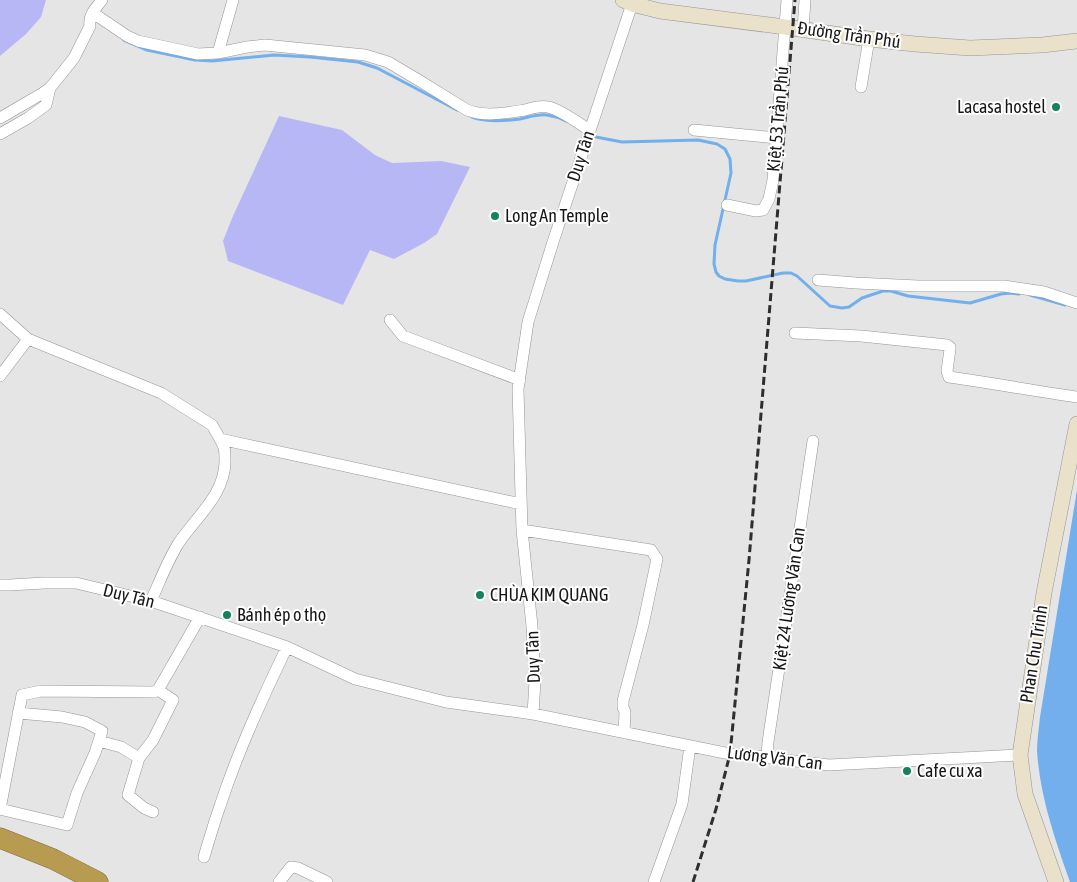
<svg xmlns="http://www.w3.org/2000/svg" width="1077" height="882" font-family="'Asap Condensed',sans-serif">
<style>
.green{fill:#b7b7f5}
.water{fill:#72afec}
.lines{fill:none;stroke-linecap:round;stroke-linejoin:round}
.stream{stroke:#72afec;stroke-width:3}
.street-casing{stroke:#959597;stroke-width:12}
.secondary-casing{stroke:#959597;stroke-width:16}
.highway-casing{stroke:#7e6d3c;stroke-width:21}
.street{stroke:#fff;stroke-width:11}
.secondary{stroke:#e9e1ca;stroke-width:15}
.highway{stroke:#b69b50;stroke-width:20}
.rail{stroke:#2e2e2e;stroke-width:3;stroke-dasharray:8 4;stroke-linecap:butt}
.poi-dot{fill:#128260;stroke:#fff;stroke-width:2}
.labels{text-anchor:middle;stroke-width:4;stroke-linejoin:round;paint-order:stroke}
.street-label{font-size:18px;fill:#171717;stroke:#fff}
.poi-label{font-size:18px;fill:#171717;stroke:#fff;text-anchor:start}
</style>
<rect width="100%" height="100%" fill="#e5e5e6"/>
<path class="green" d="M 0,0 L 46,0 L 41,17 L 26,34 L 0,56 Z
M 279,116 L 342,130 L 375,155 L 392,163 L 441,161 L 470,167 L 437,234 L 424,243 L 394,259 L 370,250 L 343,305 L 228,261 L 223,241 L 233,216 Z"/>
<path class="water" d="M 1077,490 L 1077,882 L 1070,882 C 1055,839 1040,797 1037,751 C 1037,740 1039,728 1040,717 Z"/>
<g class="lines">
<path class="stream" d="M 124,40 L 147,50 L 195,60 L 212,61 L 274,55 L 310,57 L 358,62 L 377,68 L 457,110
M 472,117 C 486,122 505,121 520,119 C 529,117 538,114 547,115 C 554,116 560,118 566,121
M 592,135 L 596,137 L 622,142 L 698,140 L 717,144 L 725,149 L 730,159 L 731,173 L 715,245 L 714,264 L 716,272 L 719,276 L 725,279 L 738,281 L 746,281 L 783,273 L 791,273 L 797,276 L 830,306 L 842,308 L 849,307 L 862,298 L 883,291 L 891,291 L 908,296 L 970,303 L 1001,294 L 1010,293 L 1019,294
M 1030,295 L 1065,305"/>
<g class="street-casing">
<path id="street" d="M 96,15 L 127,36 L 138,41 L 198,54 L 218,53 L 247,47 L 265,45 L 365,55 L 388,62 L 420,81 L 467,110 C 485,117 506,113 525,110 C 532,108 541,105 548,107 C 559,109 579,123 589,130
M 803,30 L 805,0
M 218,53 L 233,0
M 861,87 L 869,39
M 0,118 L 43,93 L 50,88 L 74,58 L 90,26 C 88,15 96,8 102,0
M 694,130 L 777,138
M 0,134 L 28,118 L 46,105 L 50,88
M 727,205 L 756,211 L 763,210 L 769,199 L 773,180 L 787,0
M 818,280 L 856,283 L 918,286 L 1004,286 L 1044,292 L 1077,303
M 0,314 L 28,339 L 161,393 L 212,425 L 220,439 L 521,504
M 390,320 L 403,336 L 520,380
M 795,333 L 861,336 L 947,345 L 950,347 L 950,349 L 947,371 L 949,377 C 992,383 1034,391 1077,397
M 0,376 L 28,339
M 522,530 L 651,550 L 657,559 L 643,625 L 623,701 L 623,707 L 625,712 L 624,733
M 0,585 L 10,585 L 44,583 L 76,583 L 151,601 L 287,647 L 355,679 L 446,702 L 533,714 L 730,754 L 767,757 L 777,759 L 829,765 L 1020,755
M 151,601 C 160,581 167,562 178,544 C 195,518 225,495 225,461 C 225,451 225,447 220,439
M 533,714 L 535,681 L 532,626 L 522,530 L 518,389 L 528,322 L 553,242 L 632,4
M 99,741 L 121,747 L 139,758
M 767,757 L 768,742 L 813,441
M 0,809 L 22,695 L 41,691 L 154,692 L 158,690 L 200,617
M 0,809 L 67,825 L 77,793 L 95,753 L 102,731 L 85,722 L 62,717 L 18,713
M 153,812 L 144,808 L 128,795 L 139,758 L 153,740 L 173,700 L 158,690
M 204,857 C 209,840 214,823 220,806 C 238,751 262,699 287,647
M 279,882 L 291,867 L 298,868 L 327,882
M 654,882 L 682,804 L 690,746"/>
</g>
<g class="secondary-casing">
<path id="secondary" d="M 623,0 L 632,4 L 660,11 L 785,27 L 869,39 L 915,44 L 970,48 L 1042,45 L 1077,41
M 1056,882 L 1025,794 L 1020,755 L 1044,593 L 1077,424"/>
</g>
<g class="highway-casing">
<path id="highway" d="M 0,838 L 53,859 L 98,882"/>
</g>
<use href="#street" class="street"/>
<use href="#secondary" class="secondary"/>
<use href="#highway" class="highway"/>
<path class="rail" d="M 693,882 L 716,809 L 730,754 L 749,560 L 795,0"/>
</g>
<g class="poi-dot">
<circle cx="1056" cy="107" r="5"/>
<circle cx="495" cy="216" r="5"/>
<circle cx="480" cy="595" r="5"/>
<circle cx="227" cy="615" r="5"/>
<circle cx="907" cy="771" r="5"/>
</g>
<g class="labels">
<g class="street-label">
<text transform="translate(849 35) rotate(8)" y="6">Đường Trần Phú</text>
<text transform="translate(778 119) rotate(-85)" y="6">Kiệt 53 Trần Phú</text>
<text transform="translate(581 156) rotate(-72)" y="6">Duy Tân</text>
<text transform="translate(129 596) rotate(14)" y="6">Duy Tân</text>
<text transform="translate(789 599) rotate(-82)" y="6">Kiệt 24 Lương Văn Can</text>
<text transform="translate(1034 654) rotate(-81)" y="6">Phan Chu Trinh</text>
<text transform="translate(533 657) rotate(-92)" y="6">Duy Tân</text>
<text transform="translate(775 758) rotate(7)" y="6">Lương Văn Can</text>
</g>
<g class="poi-label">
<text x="1046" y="113" text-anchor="end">Lacasa hostel</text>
<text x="505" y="222">Long An Temple</text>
<text x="490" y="601">CHÙA KIM QUANG</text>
<text x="237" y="621">Bánh ép o thọ</text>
<text x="917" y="777">Cafe cu xa</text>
</g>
</g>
</svg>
